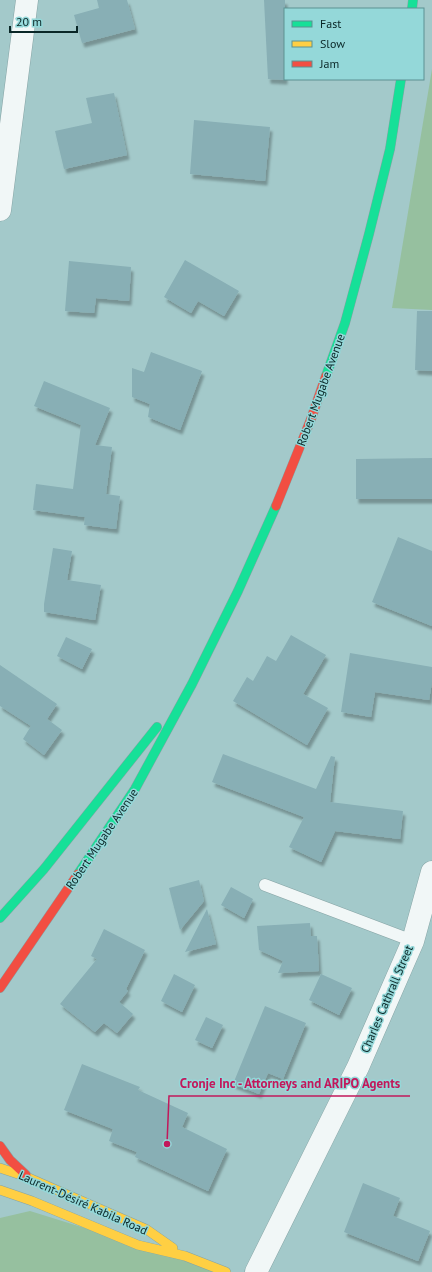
<svg xmlns="http://www.w3.org/2000/svg" width="432" height="1272" font-family="'PT Sans',sans-serif">
<style>
.green{fill:#96c09f}
.building{fill:#88afb5;filter:url(#shadow)}
.lines{fill:none;stroke-linecap:round;stroke-linejoin:round}
.lane-casing{stroke:#85a3a4;stroke-width:13}
.street-casing{stroke:#85a3a4;stroke-width:23}
.fast-casing{stroke:#85a3a4;stroke-width:10}
.slow-casing{stroke:#85a3a4;stroke-width:10}
.jam-casing{stroke:#85a3a4;stroke-width:10}
.lane{stroke:#f1f7f7;stroke-width:12}
.street{stroke:#f1f7f7;stroke-width:22}
.fast{stroke:#16e098;stroke-width:9}
.slow{stroke:#ffcf43;stroke-width:9}
.jam{stroke:#f24e42;stroke-width:9}
.labels{text-anchor:middle;stroke-width:3;stroke-linejoin:round;paint-order:stroke}
.street-label{font-size:12px;fill:#0a2727;stroke:#94d8d9}
.leader{fill:none;stroke:#c2185b;stroke-width:1.5}
.callout-dot{fill:#c2185b;stroke:#94d8d9;stroke-width:1.5}
.callout-label{font-size:13px;text-anchor:middle;font-weight:bold;fill:#c2185b;stroke:#94d8d9;stroke-width:3;stroke-linejoin:round;paint-order:stroke}
</style>
<defs>
<filter id="shadow"><feDropShadow dx="2.5" dy="4.5" stdDeviation="1" flood-color="#0004"/></filter>
</defs>
<rect width="100%" height="100%" fill="#a3c9ca"/>
<path class="green" d="M 432,69 L 432,310 L 392,308 Z
M 30,1211 L 226,1272 L 0,1272 L 0,1218 Z"/>
<path class="building" d="M 97,0 L 127,0 L 135,29 L 82,43 L 74,15 L 99,8 Z
M 264,0 L 285,0 L 285,80 L 268,79 Z
M 114,93 L 127,155 L 64,169 L 55,131 L 92,123 L 86,98 Z
M 194,120 L 270,127 L 265,181 L 190,174 Z
M 185,260 L 239,291 L 224,316 L 198,301 L 191,313 L 164,297 Z
M 69,261 L 131,267 L 129,301 L 96,298 L 94,313 L 65,311 Z
M 417,311 L 432,311 L 432,371 L 415,370 Z
M 151,352 L 202,371 L 180,430 L 148,417 L 150,404 L 132,397 L 132,368 L 144,372 Z
M 44,381 L 110,408 L 95,445 L 112,447 L 106,494 L 120,496 L 116,529 L 84,525 L 85,517 L 33,510 L 36,484 L 73,489 L 81,425 L 34,406 Z
M 432,458 L 432,499 L 356,499 L 356,459 Z
M 398,537 L 432,551 L 432,626 L 372,602 Z
M 53,548 L 72,551 L 67,580 L 101,585 L 95,620 L 44,612 L 44,604 Z
M 291,635 L 326,655 L 303,694 L 328,708 L 307,745 L 233,701 L 247,677 L 253,681 L 267,656 L 276,661 Z
M 66,637 L 92,649 L 82,669 L 57,656 Z
M 350,653 L 432,667 L 432,682 L 429,700 L 375,692 L 371,717 L 341,712 Z
M 0,665 L 57,704 L 47,719 L 62,730 L 44,755 L 23,739 L 31,726 L 0,706 Z
M 223,754 L 316,789 L 331,756 L 335,757 L 330,802 L 403,811 L 400,839 L 335,831 L 321,862 L 289,847 L 304,817 L 212,782 Z
M 199,880 L 204,901 L 180,930 L 169,888 Z
M 231,887 L 253,899 L 244,918 L 221,905 Z
M 207,909 L 216,944 L 185,952 Z
M 310,923 L 311,936 L 317,936 L 319,971 L 278,973 L 283,961 L 259,950 L 257,926 Z
M 104,929 L 145,950 L 126,989 L 128,991 L 119,1002 L 133,1014 L 117,1033 L 104,1023 L 95,1032 L 60,1004 L 97,959 L 91,956 Z
M 174,974 L 195,985 L 182,1012 L 161,1001 Z
M 321,974 L 352,988 L 339,1015 L 309,1000 Z
M 265,1006 L 306,1023 L 283,1079 L 268,1073 L 259,1094 L 233,1084 Z
M 206,1017 L 223,1025 L 212,1048 L 195,1040 Z
M 82,1064 L 140,1087 L 138,1090 L 188,1113 L 182,1127 L 227,1149 L 208,1191 L 135,1157 L 137,1152 L 109,1141 L 113,1129 L 64,1110 Z
M 363,1183 L 400,1198 L 393,1216 L 430,1231 L 418,1261 L 344,1232 Z"/>
<g class="lines">
<g class="lane-casing">
<path id="lane" d="M 265,885 L 413,941"/>
</g>
<g class="street-casing">
<path id="street" d="M 0,210 L 27,0
M 256,1272 L 358,1067 L 413,941 L 432,872"/>
</g>
<g class="fast-casing">
<path id="fast" d="M 412,9 L 413,0
M 326,376 L 345,323 L 369,234 L 390,149 L 401,79
M 78,874 L 135,789 L 192,684 L 238,591 L 276,506
M 0,918 L 44,869 L 157,727"/>
</g>
<g class="slow-casing">
<path id="slow" d="M 0,1168 L 27,1177 L 146,1229 L 173,1248
M 0,1190 L 32,1201 L 138,1245 L 185,1256 L 226,1272"/>
</g>
<g class="jam-casing">
<path id="jam" d="M 276,506 L 311,419 L 326,376
M 0,988 L 78,874
M 0,1146 L 10,1160 L 26,1175"/>
</g>
<use href="#lane" class="lane"/>
<use href="#street" class="street"/>
<use href="#fast" class="fast"/>
<use href="#slow" class="slow"/>
<use href="#jam" class="jam"/>
</g>
<g class="labels">
<g class="street-label">
<text transform="translate(321 390) rotate(-70)" y="4">Robert Mugabe Avenue</text>
<text transform="translate(102 839) rotate(-56)" y="4">Robert Mugabe Avenue</text>
<text transform="translate(387 999) rotate(-67)" y="4">Charles Cathrall Street</text>
<text transform="translate(83 1203) rotate(24)" y="4">Laurent-Désiré Kabila Road</text>
</g>
</g>
<path class="leader" d="M167 1144L169 1096H410"/>
<circle class="callout-dot" cx="167" cy="1144" r="4"/>
<g class="callout-label">
<text x="290" y="1088">Cronje Inc - Attorneys and ARIPO Agents</text>
</g>
<rect x="284" y="8" width="140" height="72" fill="#94d8d9" stroke="#5d9192"/>
<rect x="292" y="21" width="20" height="6" fill="#16e098" stroke="#5d9192"/>
<text x="320" y="28" font-size="12" fill="#0a2727">Fast</text>
<rect x="292" y="41" width="20" height="6" fill="#ffcf43" stroke="#5d9192"/>
<text x="320" y="48" font-size="12" fill="#0a2727">Slow</text>
<rect x="292" y="61" width="20" height="6" fill="#f24e42" stroke="#5d9192"/>
<text x="320" y="68" font-size="12" fill="#0a2727">Jam</text>
<path d="M10 26v6h67v-6" fill="none" stroke="#0a2727" stroke-width="2"/>
<text x="16" y="26" font-size="12" fill="#0a2727" stroke="#94d8d9" stroke-width="3" paint-order="stroke">20 m</text>
</svg>
